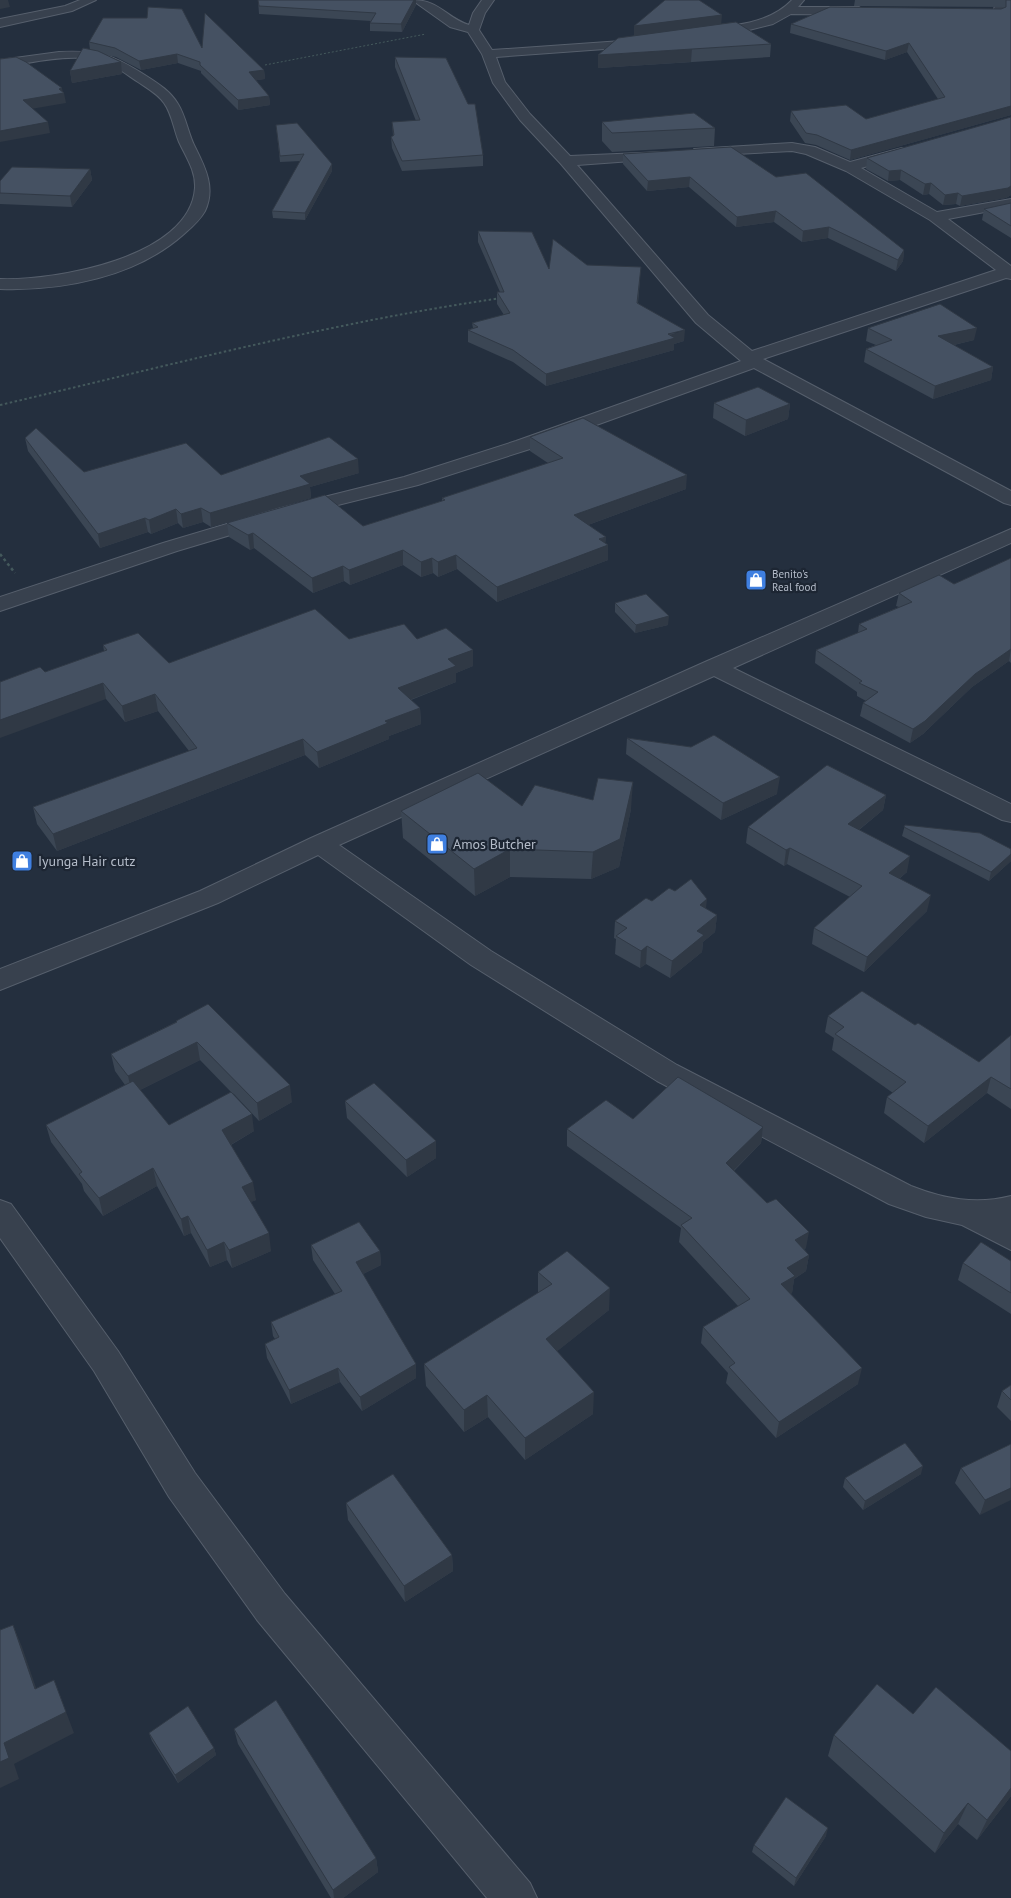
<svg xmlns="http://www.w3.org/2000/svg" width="1011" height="1898" font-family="'PT Sans',sans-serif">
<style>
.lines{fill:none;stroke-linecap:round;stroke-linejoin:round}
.minor-casing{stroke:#565f6c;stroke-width:2}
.path-far2{stroke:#44595c;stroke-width:1;stroke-dasharray:2 2;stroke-linecap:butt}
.path-far1{stroke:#44595c;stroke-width:2;stroke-dasharray:2.5 2.5;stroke-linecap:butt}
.path{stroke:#44595c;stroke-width:2.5;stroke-dasharray:3 3;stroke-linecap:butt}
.minor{fill:#38414e;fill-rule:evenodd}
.wall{fill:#3b4654;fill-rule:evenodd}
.shaded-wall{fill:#303945}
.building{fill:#455162;stroke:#303945}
.labels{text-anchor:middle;stroke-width:4.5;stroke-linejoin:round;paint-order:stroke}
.far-poi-label{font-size:11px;fill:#b4bcc9;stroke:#1d2633;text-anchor:start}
.poi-label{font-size:14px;fill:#b4bcc9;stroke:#1d2633;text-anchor:start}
</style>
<rect width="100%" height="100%" fill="#242f3e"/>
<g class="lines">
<g class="minor-casing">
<path id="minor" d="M 80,0 L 96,0 L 72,11 L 0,27 L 0,19 L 65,6 Z
M 412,0 C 440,0 445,17 469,25 L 473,13 L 482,0 L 494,0 L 485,13 L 479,30 L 492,50 L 650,39 L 652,42 L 650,45 L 646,46 L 496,57 L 505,82 L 530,114 L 570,156 L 664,152 L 666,155 L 659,159 L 577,165 L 708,315 L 752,351 L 996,270 L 930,220 L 846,171 L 806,154 L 792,151 L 699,156 L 694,155 L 692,152 L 694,149 L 792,143 L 815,147 L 850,162 L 902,148 L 907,149 L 909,152 L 907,155 L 861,168 L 937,212 L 1011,199 L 1011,207 L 948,219 L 1011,266 L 1011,279 L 1006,278 L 763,359 L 1011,491 L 1011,505 L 1004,503 L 754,368 L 530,449 L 418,485 L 294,516 L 177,551 L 0,611 L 0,597 L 163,543 L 280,508 L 404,477 L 516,441 L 741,361 L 696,323 L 561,164 L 520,120 L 493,83 L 482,54 L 468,32 L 450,27 Z
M 792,0 L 804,0 L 798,7 L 859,7 L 865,11 L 859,15 L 791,14 L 773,24 L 745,31 L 708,37 L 702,33 L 708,29 C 738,25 770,23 792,0 Z
M 997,0 L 1009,0 L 1005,11 L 1011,17 L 1011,27 L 1007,26 L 993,12 Z
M 59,52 C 101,50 113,55 148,77 C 159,84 171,92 178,104 C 186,117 188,133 195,147 C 205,167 216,188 205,211 C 200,220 192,227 184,234 C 136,277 63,291 0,289 L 0,279 C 54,281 190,258 195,188 C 196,171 186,157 179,142 C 174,130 172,114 164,103 C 158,94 147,88 138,82 C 129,76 121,70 112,65 C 83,50 32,62 0,68 L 0,60 Z
M 1011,529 L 1011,543 L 733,668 L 1011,804 L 1011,822 L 1002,820 L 714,676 L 339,845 L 491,951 L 677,1065 L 911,1186 C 944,1199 976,1205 1011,1196 L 1011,1250 L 962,1225 L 926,1217 L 889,1204 L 657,1081 L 471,965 L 318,855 L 218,903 L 0,990 L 0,969 L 200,891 L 311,838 L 705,662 Z
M 0,1200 L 11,1204 L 118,1351 L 195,1473 L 285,1594 L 530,1883 L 537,1898 L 487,1898 L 257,1620 L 169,1497 L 94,1371 L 0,1238 Z"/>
</g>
<path class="path-far2" d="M 265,65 L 426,34"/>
<path class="path-far1" d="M 0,405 C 167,366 332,322 502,298"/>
<path class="path" d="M 0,554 L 15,573"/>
<use href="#minor" class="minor"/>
</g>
<path class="wall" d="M 258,0 L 416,0 L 416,5 L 402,32 L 370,31 L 370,23 L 371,21 L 259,14 Z
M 855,0 L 1011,0 L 1011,115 L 850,160 L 816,145 L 805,143 L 790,121 L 791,111 L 866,119 L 938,99 L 907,52 L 885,60 L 790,33 L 791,24 L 1001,9 L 1004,8 L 1003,7 L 854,6 Z
M 721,24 L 771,44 L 770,57 L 598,68 L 598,55 L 634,36 L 634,26 Z
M 89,42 L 202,48 L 264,70 L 265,79 L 256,80 L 269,96 L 270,105 L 238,110 L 201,73 L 201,71 L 178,63 L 141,70 L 116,57 L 106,55 L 121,62 L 122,74 L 72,83 L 70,71 L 90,50 Z
M 395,57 L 483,155 L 483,166 L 402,171 L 392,148 L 391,137 L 393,136 L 392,122 L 416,121 L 395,67 Z
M 1011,117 L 1011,195 L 1006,198 L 960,206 L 956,204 L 943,205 L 929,194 L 923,195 L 900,180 L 888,181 L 866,169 L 867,158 Z
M 602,122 L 715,128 L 714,146 L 612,152 L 602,141 Z
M 276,125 L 332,164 L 332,171 L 305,220 L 273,218 L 272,211 L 301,161 L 280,162 Z
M 623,154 L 776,177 L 904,250 L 903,261 L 896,271 L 828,238 L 802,242 L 774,222 L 736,227 L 689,187 L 647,191 L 623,164 Z
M 90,169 L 92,180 L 72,207 L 0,204 L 0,181 Z
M 1011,203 L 1011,238 L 982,220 L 984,209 Z
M 478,231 L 549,269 L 587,265 L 640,279 L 638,303 L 684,341 L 674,344 L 674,350 L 546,386 L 513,362 L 468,342 L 468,330 L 473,328 L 472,323 L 504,315 L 497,304 L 497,292 L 500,292 L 478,242 Z
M 868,328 L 974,340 L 954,345 L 993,367 L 991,380 L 933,399 L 864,362 L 866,349 L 876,345 L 866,341 Z
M 714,403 L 790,404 L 788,419 L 745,436 L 713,418 Z
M 530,437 L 686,489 L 588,525 L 606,537 L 605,543 L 608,545 L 608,560 L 497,602 L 457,569 L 438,577 L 433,573 L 421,577 L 403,565 L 350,585 L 344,581 L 313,593 L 254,548 L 250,550 L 229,537 L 227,523 L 363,526 L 442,501 L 442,498 L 548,463 L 530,451 Z
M 25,438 L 84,472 L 221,475 L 359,473 L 310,487 L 311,498 L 211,527 L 203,522 L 183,528 L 178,523 L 151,534 L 148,532 L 100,548 L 28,451 Z
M 1011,558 L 1011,663 L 1009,661 L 972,687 L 923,734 L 910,743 L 860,716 L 863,703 L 866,701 L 857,696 L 857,692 L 815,663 L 816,650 L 858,633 L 859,624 L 899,607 L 896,606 L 899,593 L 954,584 Z
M 615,603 L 668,625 L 635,633 L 615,612 Z
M 349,639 L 417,639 L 473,666 L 456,673 L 456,682 L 411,700 L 420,708 L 421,724 L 389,736 L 389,739 L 319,768 L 305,755 L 57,851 L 37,824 L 33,807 L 189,751 L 158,711 L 125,722 L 106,699 L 45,672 L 104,651 L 103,645 L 169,663 Z
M 627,738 L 691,747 L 777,794 L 721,820 L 626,754 Z
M 886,795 L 883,810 L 859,830 L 907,872 L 899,879 L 927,911 L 864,972 L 812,944 L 814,928 L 850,897 L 787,864 L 784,866 L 746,843 L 748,827 Z
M 593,800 L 631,809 L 619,867 L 591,879 L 510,877 L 475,896 L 403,838 L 401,811 L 522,806 Z
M 905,825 L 1011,849 L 1011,861 L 989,881 L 902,836 Z
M 652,901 L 706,909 L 717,915 L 715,932 L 703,942 L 702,952 L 670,978 L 646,964 L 640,968 L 615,954 L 616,939 L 614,938 L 615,921 Z
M 828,1016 L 915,1025 L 979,1062 L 1011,1035 L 1011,1109 L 987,1093 L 924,1143 L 884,1113 L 887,1097 L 893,1093 L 832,1050 L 834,1038 L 825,1032 Z
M 176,1021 L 292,1102 L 259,1121 L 233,1093 L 254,1131 L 231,1145 L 256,1200 L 250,1202 L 271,1251 L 232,1268 L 227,1260 L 210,1267 L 191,1233 L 184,1236 L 157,1186 L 103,1216 L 84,1191 L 82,1184 L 51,1142 L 46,1125 L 125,1085 L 115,1071 L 111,1054 L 176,1022 ZM 200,1060 L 231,1092 L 169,1125 L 140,1090 Z
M 345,1101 L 436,1158 L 407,1177 L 347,1118 Z
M 633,1119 L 763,1127 L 761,1143 L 734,1171 L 806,1248 L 804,1249 L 809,1255 L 806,1271 L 794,1279 L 792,1293 L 790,1294 L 858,1384 L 776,1438 L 726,1383 L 728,1373 L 701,1343 L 703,1327 L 738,1306 L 679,1242 L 681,1228 L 567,1146 L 567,1129 Z
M 311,1245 L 380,1251 L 381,1265 L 363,1274 L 416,1378 L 362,1411 L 340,1382 L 291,1404 L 267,1358 L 265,1344 L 275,1339 L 273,1336 L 271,1322 L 335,1294 L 313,1260 Z
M 1011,1261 L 1011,1314 L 958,1280 L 963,1263 Z
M 538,1272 L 609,1310 L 557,1351 L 593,1414 L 525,1460 L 488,1417 L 464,1432 L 426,1386 L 424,1364 L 538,1293 Z
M 1011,1385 L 1011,1421 L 997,1407 L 1002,1391 Z
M 1011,1444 L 980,1515 L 955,1483 L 961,1468 Z
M 921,1474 L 863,1510 L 843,1487 L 845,1478 Z
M 346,1503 L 452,1555 L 453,1571 L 405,1602 L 348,1520 Z
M 913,1714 L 1011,1751 L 1011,1796 L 977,1840 L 958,1824 L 935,1853 L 828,1756 L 834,1735 Z
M 234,1729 L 376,1858 L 378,1872 L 343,1898 L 331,1898 L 238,1744 Z
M 149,1733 L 214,1748 L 216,1755 L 178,1783 L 152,1741 Z
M 826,1836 L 794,1886 L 752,1852 L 754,1845 Z"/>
<path class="shaded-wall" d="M 0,0 L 8,0 L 10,7 L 0,9 Z
M 414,0 L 416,0 L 416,5 L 402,32 L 401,24 Z
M 722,15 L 721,26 L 634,38 L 634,26 Z
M 909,43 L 907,52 L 885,60 L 886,51 Z
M 692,48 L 691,62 L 598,68 L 598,55 Z
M 177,54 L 178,63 L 141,70 L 139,61 Z
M 121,62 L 122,74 L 72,83 L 70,71 Z
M 264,70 L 265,79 L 250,81 L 249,72 Z
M 62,88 L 63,93 L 64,93 L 66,103 L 25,110 L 23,100 Z
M 269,96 L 270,105 L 238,110 L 238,100 Z
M 1011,106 L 1011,115 L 850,160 L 851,150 Z
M 48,122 L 50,133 L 0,142 L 0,131 Z
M 332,164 L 332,171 L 305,220 L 305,213 Z
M 90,169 L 92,180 L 72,207 L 70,196 Z
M 901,170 L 900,180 L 888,181 L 889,171 Z
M 690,177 L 689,187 L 647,191 L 648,181 Z
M 931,183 L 929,194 L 923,195 L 925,184 Z
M 1011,186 L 1011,195 L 1006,198 L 960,206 L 962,196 Z
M 958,193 L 956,204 L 943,205 L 945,195 Z
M 776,211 L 774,222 L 736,227 L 737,217 Z
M 829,227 L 828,238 L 802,242 L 803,231 Z
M 904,250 L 903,261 L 896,271 L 898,260 Z
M 977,328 L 974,340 L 936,349 L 938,336 Z
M 685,330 L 684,341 L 674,344 L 674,350 L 546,386 L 546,374 Z
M 993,367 L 991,380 L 933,399 L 935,386 Z
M 790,404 L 788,419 L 745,436 L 746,420 Z
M 358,459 L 359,473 L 310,487 L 311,498 L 211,527 L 210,513 L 300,476 Z
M 687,475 L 686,489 L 574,530 L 574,515 Z
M 201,508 L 203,522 L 183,528 L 181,514 Z
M 176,509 L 178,523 L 151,534 L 149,520 Z
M 145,518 L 148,532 L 100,548 L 98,534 Z
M 253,533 L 254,548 L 250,550 L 248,535 Z
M 606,537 L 605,546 L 608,545 L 608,560 L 497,602 L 497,587 Z
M 403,550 L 403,565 L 350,585 L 349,570 Z
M 456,555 L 457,569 L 438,577 L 438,562 Z
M 432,558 L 433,573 L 421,577 L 421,562 Z
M 343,566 L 344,581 L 313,593 L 312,578 Z
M 669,616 L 668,625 L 635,633 L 636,625 Z
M 1011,649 L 1009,661 L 972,687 L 923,734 L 910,743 L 913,729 L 975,674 Z
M 473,650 L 473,666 L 456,673 L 456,682 L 399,704 L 398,688 L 448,659 Z
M 103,683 L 106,699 L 0,738 L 0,720 Z
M 155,694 L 158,711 L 125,722 L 122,706 Z
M 420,708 L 421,724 L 389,736 L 389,739 L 319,768 L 317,752 L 385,721 Z
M 303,739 L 305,755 L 57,851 L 53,834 Z
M 780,777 L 777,794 L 721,820 L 723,803 Z
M 633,782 L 631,809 L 619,867 L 591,879 L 593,852 Z
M 886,795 L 883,810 L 846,840 L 848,824 Z
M 790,848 L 787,864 L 784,866 L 786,850 Z
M 510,849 L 510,877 L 475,896 L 474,869 Z
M 1011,854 L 1011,861 L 989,881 L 991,872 Z
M 910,856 L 907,872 L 886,889 L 889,873 Z
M 931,895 L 927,911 L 864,972 L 867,957 Z
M 707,899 L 705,917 L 700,905 Z
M 717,915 L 715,932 L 703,942 L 702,952 L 670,978 L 672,961 L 697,931 Z
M 647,946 L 646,964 L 640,968 L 641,951 Z
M 197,1042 L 200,1060 L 132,1094 L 128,1076 Z
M 991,1077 L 987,1093 L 924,1143 L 928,1126 Z
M 290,1085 L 292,1102 L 259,1121 L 257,1103 Z
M 252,1114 L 254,1131 L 225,1148 L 222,1130 Z
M 763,1127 L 761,1143 L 724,1180 L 726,1163 Z
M 436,1141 L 436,1158 L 407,1177 L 406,1160 Z
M 153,1168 L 157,1186 L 103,1216 L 99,1198 Z
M 253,1182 L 256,1200 L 245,1205 L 242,1187 Z
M 188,1216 L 191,1233 L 184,1236 L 181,1219 Z
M 809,1232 L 806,1248 L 792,1256 L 795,1240 Z
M 269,1233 L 271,1251 L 232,1268 L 229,1250 Z
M 224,1242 L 227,1260 L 210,1267 L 207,1250 Z
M 380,1251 L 381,1265 L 357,1277 L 356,1262 Z
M 809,1255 L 806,1271 L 794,1279 L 792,1293 L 778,1301 L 781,1284 L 787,1268 Z
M 610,1288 L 609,1310 L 545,1361 L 546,1339 Z
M 416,1364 L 416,1378 L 362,1411 L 360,1397 Z
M 338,1368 L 340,1382 L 291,1404 L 289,1390 Z
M 862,1368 L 858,1384 L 776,1438 L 779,1422 Z
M 594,1392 L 593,1414 L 525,1460 L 525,1438 Z
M 487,1395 L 488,1417 L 464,1432 L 464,1410 Z
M 923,1466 L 921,1474 L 863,1510 L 865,1501 Z
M 1011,1488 L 1011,1500 L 980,1515 L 985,1500 Z
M 452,1555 L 453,1571 L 405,1602 L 404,1586 Z
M 13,1625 L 22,1647 L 44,1711 L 35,1689 Z
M 54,1680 L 74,1733 L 14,1764 L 19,1779 L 0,1788 L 0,1762 L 4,1743 Z
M 214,1748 L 216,1755 L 178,1783 L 175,1775 Z
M 1011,1788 L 1011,1796 L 977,1840 L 987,1820 Z
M 968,1803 L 958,1824 L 935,1853 L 944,1833 Z
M 828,1828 L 826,1836 L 794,1886 L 796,1878 Z
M 376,1858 L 378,1872 L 343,1898 L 334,1898 L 333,1890 Z"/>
<path class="building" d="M 258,0 L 414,0 L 401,24 L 370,23 L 376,13 L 259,6 Z
M 665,0 L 699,0 L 722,15 L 634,26 Z
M 1006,0 L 1011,0 L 1011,106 L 851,150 L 817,135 L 806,133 L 791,111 L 846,105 L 866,119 L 945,97 L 909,43 L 886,51 L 791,24 L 830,7 L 1001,9 L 1006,7 Z
M 148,7 L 182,9 L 202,48 L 205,13 L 264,70 L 249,72 L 269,96 L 238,100 L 200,65 L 200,62 L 177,54 L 139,61 L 115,48 L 89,42 L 103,18 L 147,18 Z
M 736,22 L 771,44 L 598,55 L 618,38 Z
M 83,48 L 98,51 L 121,62 L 70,71 Z
M 16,57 L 26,62 L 62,88 L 59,89 L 64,93 L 23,100 L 48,122 L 0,131 L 0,59 Z
M 395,57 L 446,58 L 468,104 L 475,104 L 483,155 L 402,161 L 391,137 L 394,135 L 392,122 L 420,120 Z
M 694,113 L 715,128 L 612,133 L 602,122 Z
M 1011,117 L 1011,186 L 1008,188 L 962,196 L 958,193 L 945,195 L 931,183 L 925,184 L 901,170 L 889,171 L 867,158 Z
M 297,123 L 332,164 L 305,213 L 272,211 L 304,154 L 280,156 L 276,125 Z
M 731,147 L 776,177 L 806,173 L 904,250 L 898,260 L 829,227 L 803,231 L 776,211 L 737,217 L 690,177 L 648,181 L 623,154 Z
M 12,167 L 90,169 L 70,196 L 0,193 L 0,181 Z
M 1011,203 L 1011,226 L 984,209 Z
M 478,231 L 532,232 L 549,269 L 553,239 L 587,265 L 641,267 L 637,303 L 685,330 L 668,334 L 675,338 L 546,374 L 513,350 L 468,330 L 478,327 L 472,323 L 510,313 L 497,292 L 504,292 Z
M 940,304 L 977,328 L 938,336 L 993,367 L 935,386 L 866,349 L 892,340 L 868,328 Z
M 758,387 L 790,404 L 746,420 L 714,403 Z
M 583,418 L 687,475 L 574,515 L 606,537 L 599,539 L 608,545 L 497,587 L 456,555 L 438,562 L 432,558 L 421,562 L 403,550 L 349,570 L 343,566 L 312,578 L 253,533 L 248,535 L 227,523 L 325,495 L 363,526 L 445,500 L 442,498 L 563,458 L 530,437 Z
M 36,428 L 84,472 L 186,443 L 221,475 L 329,437 L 358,459 L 300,476 L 310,484 L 210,513 L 201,508 L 181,514 L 176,509 L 149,520 L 145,518 L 98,534 L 25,438 Z
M 1011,558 L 1011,649 L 975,674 L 925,721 L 913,729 L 863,703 L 878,692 L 859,683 L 862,681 L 816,650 L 867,629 L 859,624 L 912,602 L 899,593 L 939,575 L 954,584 Z
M 646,594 L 669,616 L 636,625 L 615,603 Z
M 315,609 L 349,639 L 404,624 L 417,639 L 446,628 L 473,650 L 448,659 L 456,666 L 398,688 L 420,708 L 385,721 L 388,723 L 317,752 L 303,739 L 53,834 L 33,807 L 197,748 L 155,694 L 122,706 L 103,683 L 0,720 L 0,682 L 40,667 L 45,672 L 107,650 L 103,645 L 138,633 L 169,663 Z
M 714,735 L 780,777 L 723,803 L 627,738 L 691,747 Z
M 827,765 L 886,795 L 848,824 L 910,856 L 889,873 L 931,895 L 867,957 L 814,928 L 862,886 L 790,848 L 786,850 L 748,827 Z
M 478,773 L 522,806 L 535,785 L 593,800 L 598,778 L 633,782 L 620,839 L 593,852 L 510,849 L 474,869 L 401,811 Z
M 905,825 L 980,833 L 1011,849 L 1011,854 L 991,872 L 904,827 Z
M 691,879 L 707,899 L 700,905 L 717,915 L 697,931 L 704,935 L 672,961 L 647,946 L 641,951 L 616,936 L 627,928 L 615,921 L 646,898 L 652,901 L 669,888 L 675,891 Z
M 862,991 L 915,1025 L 918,1023 L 979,1062 L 1011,1035 L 1011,1089 L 991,1077 L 928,1126 L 887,1097 L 906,1082 L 835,1034 L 844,1027 L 828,1016 Z
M 208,1004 L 290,1085 L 257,1103 L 197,1042 L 128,1076 L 111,1054 L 177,1022 L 176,1021 Z
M 678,1077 L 763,1127 L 726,1163 L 767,1203 L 776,1199 L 809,1232 L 795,1240 L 809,1255 L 787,1268 L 795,1276 L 781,1284 L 862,1368 L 779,1422 L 729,1367 L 735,1363 L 703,1327 L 750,1299 L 681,1225 L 692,1218 L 567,1129 L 606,1100 L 633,1119 Z
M 133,1081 L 169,1125 L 231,1092 L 252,1114 L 222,1130 L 253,1182 L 242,1187 L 269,1233 L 229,1250 L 224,1242 L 207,1250 L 188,1216 L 181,1219 L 153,1168 L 99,1198 L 79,1174 L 82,1172 L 46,1125 Z
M 374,1083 L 436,1141 L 406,1160 L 345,1101 Z
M 359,1222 L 380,1251 L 356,1262 L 416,1364 L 360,1397 L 338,1368 L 289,1390 L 265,1344 L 279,1337 L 271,1322 L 342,1291 L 311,1245 Z
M 981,1242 L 1011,1261 L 1011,1293 L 963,1263 Z
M 567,1251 L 610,1288 L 546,1339 L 594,1392 L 525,1438 L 487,1395 L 464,1410 L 424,1364 L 552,1284 L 538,1272 Z
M 1011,1385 L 1011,1400 L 1002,1391 Z
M 905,1443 L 923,1466 L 865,1501 L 845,1478 Z
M 1011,1444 L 1011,1488 L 985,1500 L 961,1468 Z
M 393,1474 L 452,1555 L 404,1586 L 346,1503 Z
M 13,1625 L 35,1689 L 54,1680 L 66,1712 L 4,1743 L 9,1758 L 0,1762 L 0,1630 Z
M 877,1684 L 913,1714 L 936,1687 L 1011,1751 L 1011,1788 L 987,1820 L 968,1803 L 944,1833 L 834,1735 Z
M 276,1700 L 376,1858 L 333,1890 L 234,1729 Z
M 188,1706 L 214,1748 L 175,1775 L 149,1733 Z
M 786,1797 L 828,1828 L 796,1878 L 754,1845 Z"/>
<defs>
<g id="shop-square" transform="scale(1.125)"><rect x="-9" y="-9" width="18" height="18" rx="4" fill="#3f7fe0" stroke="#1d2633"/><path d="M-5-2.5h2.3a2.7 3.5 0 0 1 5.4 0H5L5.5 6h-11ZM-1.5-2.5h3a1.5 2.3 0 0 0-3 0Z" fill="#fff"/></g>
</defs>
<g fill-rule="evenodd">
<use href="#shop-square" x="756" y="580"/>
<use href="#shop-square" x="437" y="844"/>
<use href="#shop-square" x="22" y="861"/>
</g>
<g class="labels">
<g class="far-poi-label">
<text x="772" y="578">Benito's<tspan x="772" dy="13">Real food</tspan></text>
</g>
<g class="poi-label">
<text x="453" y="849">Amos Butcher</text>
<text x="38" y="866">Iyunga Hair cutz</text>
</g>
</g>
</svg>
